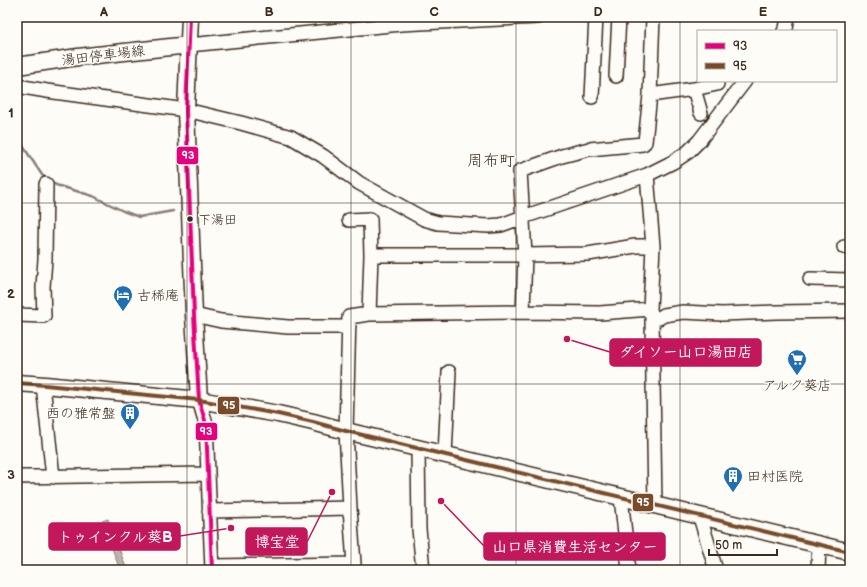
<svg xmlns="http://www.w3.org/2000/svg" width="867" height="587" font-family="'Balsamiq Sans','Klee One',sans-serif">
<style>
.water{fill:#bbb4ad;stroke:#887d74}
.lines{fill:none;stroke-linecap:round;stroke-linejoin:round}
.stream{stroke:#887d74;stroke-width:2.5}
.minor-casing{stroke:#3b2a1e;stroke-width:16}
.major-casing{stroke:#3b2a1e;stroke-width:19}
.minor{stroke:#fdfcf7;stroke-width:13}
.major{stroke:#fdfcf7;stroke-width:16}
.bus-1-casing{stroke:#fdfcf7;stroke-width:7}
.bus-2-casing{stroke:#fdfcf7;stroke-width:7}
.bus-1{stroke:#e5007d;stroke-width:4}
.bus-2{stroke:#7a4b2a;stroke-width:4}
.grid{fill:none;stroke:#3b2a1e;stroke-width:1;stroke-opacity:0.55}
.bus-dot{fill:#3b2a1e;stroke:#fdfcf7;stroke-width:1.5}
.labels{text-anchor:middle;stroke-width:3;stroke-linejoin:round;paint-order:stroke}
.bus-label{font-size:13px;fill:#3b2a1e;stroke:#fdfcf7;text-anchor:start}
.street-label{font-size:14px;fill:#3b2a1e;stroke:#fdfcf7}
.poi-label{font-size:14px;fill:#3b2a1e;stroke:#fdfcf7;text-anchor:start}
.quarter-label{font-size:16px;fill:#3b2a1e;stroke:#fdfcf7}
.leader{fill:none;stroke:#c2185b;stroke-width:1.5}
.callout-dot{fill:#c2185b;stroke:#fdfcf7;stroke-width:1.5}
.callout{fill:#c2185b;stroke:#c2185b;stroke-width:1.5}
.callout-label{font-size:15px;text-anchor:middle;font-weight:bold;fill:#fff}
.line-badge{stroke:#fdfcf7;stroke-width:1.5}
.badge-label{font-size:11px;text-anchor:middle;font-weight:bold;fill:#fff}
.neatline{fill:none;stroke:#3b2a1e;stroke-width:1.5}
.grid-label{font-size:13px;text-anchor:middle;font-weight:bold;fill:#3b2a1e}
</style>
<rect width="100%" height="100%" fill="#fdfcf7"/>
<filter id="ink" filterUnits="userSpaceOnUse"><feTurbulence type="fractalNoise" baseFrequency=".025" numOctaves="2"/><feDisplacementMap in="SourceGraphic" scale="8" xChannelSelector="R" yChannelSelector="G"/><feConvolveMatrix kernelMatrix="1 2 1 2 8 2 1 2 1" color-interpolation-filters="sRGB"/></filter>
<g filter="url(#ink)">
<path class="water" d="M 108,519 L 127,570 L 120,570 L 102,521 Z"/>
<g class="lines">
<path class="stream" d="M 17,122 L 19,140 L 42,175 L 56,185 L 93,196 L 123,211 L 139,217 L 173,211"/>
<g class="minor-casing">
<path id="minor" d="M 784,31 L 786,29 L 788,17
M 189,45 L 401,24 L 538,17
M 616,76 L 619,17
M 17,86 L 47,91 L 186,110 L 241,123 L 291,137 L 323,156 L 359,183 L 424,219 L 438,223 L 488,226 L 501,225 L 523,217 L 556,206 L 647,175 L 673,162 L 688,152 L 699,141 L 745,81
M 694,89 L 701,113
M 650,95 L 694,89 L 717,84
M 592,97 L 596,17
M 647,175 L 653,246 L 650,309 L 652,318 L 655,505
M 349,220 L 370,219 L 371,255 L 369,314
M 844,247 L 850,248
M 371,255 L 525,255 L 588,254 L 635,246 L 653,246
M 810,279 L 850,280
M 523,312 L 525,255 L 520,171 L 562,156 L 589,149 L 643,144 L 645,142 L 650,95 L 653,17
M 17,315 L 44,316 L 43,287 L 45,259 L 46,184
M 194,315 L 221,321 L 288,327 L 349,327
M 652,318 L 659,318 L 664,315 L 683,312 L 722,314 L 777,312 L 850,311
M 43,385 L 53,477
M 199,400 L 206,424 L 212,570
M 418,448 L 419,529 L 423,570
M 445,455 L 449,372
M 17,477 L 208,474
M 621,497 L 629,570
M 209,511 L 350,508
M 700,517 L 716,570
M 212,566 L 354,564 L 350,508 L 346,431 L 349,317 L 369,314 L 523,312 L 600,313 L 650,309
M 818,570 L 819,545"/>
</g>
<g class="major-casing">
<path id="major" d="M 190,17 L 186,110 L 194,315 L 199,400
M 17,66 L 78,57 L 189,45
M 17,383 L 45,385 L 199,400 L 278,414 L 313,422 L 346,431 L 850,552"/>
</g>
<use href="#minor" class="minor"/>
<use href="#major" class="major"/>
<g class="bus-1-casing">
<path id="bus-1" d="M 190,17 L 186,110 L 194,315 L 199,400 L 206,424 L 212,570"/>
</g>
<g class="bus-2-casing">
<path id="bus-2" d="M 17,383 L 45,385 L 199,400 L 278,414 L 313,422 L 346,431 L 850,552"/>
</g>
<use href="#bus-1" class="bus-1"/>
<use href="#bus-2" class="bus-2"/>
</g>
</g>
<path class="grid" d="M 187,17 L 187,570M 351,17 L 351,570M 516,17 L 516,570M 680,17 L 680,570M 17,203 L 850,203M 17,384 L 850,384"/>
<defs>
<g id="hotel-pin" transform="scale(1)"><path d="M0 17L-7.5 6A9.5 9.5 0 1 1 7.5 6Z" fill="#1f6fb2" stroke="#fdfcf7"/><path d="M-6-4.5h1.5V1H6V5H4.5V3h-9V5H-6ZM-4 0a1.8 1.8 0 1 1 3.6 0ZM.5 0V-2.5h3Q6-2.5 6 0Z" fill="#fff"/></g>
<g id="supermarket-pin" transform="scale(1)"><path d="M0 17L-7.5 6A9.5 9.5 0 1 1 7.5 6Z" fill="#1f6fb2" stroke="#fdfcf7"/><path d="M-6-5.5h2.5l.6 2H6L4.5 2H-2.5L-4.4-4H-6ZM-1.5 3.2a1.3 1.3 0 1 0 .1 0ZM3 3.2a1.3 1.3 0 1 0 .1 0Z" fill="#fff"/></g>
<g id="building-pin" transform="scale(1)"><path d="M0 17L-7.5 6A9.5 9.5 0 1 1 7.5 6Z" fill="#1f6fb2" stroke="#fdfcf7"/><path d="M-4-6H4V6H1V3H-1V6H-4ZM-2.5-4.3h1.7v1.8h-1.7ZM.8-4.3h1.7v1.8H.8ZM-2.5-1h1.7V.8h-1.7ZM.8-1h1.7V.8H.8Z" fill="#fff"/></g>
</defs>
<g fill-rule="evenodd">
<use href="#hotel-pin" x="123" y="295"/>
<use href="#supermarket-pin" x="797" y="359"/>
<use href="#building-pin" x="130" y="413"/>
<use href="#building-pin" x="733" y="476"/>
</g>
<circle class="bus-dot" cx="190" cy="219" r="3.5"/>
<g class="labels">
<g class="bus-label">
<text x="198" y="224">下湯田</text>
</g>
<g class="street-label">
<text transform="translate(103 55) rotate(-7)" y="5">湯田停車場線</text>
</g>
<g class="poi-label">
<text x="137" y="300">古稀庵</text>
<text x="797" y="390" text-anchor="middle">アルク葵店</text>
<text x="116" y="418" text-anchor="end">西の雅常盤</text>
<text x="747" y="481">田村医院</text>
</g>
<g class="quarter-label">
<text x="491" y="166">周布町</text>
</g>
</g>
<path class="leader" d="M567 339L610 352M231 528L180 536M332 492L307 542M441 501L484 546"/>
<g class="callout-dot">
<circle cx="567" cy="339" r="4"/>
<circle cx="231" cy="528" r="4"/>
<circle cx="332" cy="492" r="4"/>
<circle cx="441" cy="501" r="4"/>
</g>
<g class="callout">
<rect x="610" y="339" width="151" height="27" rx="4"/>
<rect x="49" y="523" width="131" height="27" rx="4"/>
<rect x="246" y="528" width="61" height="27" rx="4"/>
<rect x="484" y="533" width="181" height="27" rx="4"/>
</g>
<g class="callout-label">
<text x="686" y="357">ダイソー山口湯田店</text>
<text x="115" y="542">トゥインクル葵B</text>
<text x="277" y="547">博宝堂</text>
<text x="575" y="552">山口県消費生活センター</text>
</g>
<g class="line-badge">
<rect x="176" y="146" width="23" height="19" rx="4" fill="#e5007d"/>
<rect x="217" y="396" width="23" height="19" rx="4" fill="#7a4b2a"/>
<rect x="195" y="422" width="23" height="19" rx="4" fill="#e5007d"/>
<rect x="632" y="493" width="22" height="19" rx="4" fill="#7a4b2a"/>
</g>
<g class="badge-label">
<text x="188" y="159">93</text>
<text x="229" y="409">95</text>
<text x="206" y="435">93</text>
<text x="643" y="506">95</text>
</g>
<rect width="867" height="587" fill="none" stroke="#fdfcf7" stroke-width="44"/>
<rect x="697" y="30" width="140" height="52" fill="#fdfcf7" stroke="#afa8a0"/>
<rect x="705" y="43" width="20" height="6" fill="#e5007d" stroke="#afa8a0"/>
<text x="733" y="50" font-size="12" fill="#3b2a1e">93</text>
<rect x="705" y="63" width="20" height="6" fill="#7a4b2a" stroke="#afa8a0"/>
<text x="733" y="70" font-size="12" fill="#3b2a1e">95</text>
<path d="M709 549v6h68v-6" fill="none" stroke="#3b2a1e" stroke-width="2"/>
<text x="715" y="549" font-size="12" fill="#3b2a1e" stroke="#fdfcf7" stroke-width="3" paint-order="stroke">50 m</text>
<rect x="22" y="22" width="823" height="543" class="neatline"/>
<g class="grid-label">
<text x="104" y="16">A</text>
<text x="269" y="16">B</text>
<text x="434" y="16">C</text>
<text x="598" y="16">D</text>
<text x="763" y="16">E</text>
<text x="11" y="117">1</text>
<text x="11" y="298">2</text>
<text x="11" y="479">3</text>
</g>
</svg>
